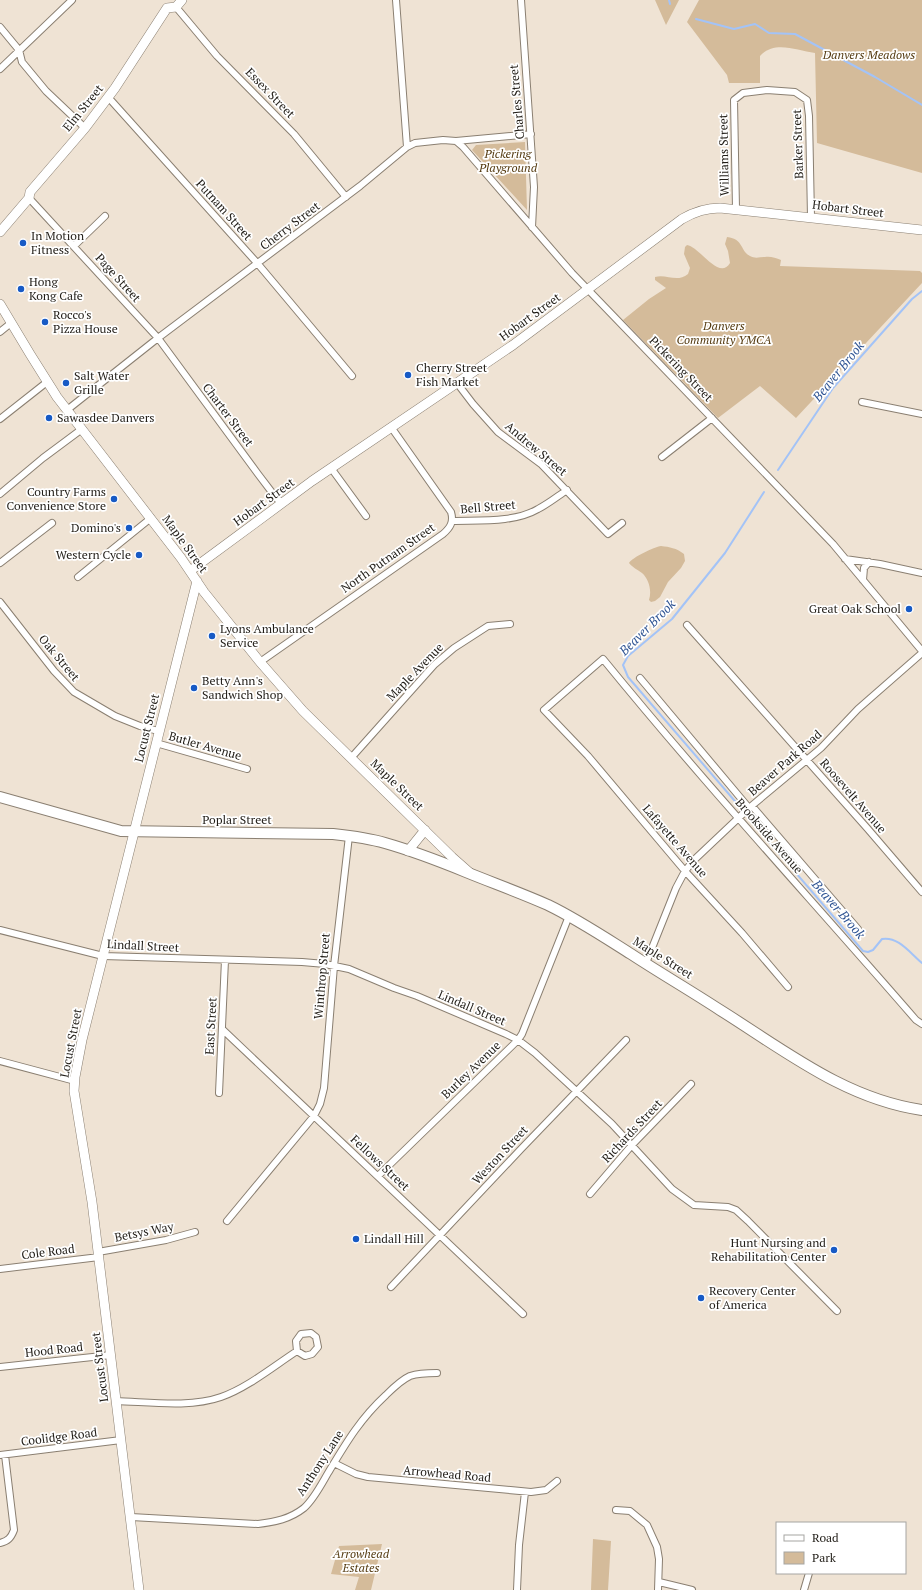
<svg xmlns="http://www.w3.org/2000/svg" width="922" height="1590" font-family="'PT Serif',serif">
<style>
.green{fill:#d4bb9a}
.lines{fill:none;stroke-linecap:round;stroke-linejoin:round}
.stream{stroke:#a3c3f7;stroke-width:2}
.street-casing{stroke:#8a7f71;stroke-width:8}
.secondary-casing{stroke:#8a7f71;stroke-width:10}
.primary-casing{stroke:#8a7f71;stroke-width:12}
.street{stroke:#fff;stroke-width:6}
.secondary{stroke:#fff;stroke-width:9}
.primary{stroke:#fff;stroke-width:10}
.poi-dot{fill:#175ac5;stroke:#fff;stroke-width:1.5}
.labels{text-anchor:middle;stroke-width:3.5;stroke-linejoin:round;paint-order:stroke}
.park-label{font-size:12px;font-style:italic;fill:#553b11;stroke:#fff}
.street-label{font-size:12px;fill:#211d17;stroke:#fff}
.poi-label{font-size:12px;fill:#211d17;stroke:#fff;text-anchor:start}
.water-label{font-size:13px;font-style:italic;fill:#2f5493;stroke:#fff}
</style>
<rect width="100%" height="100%" fill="#efe3d4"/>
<path class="green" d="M 655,0 L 679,0 L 666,25 Z
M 699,0 L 922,0 L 922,173 L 817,143 L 815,53 C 796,50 774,40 760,56 L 760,83 L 729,83 L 727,75 L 687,22 Z
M 525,142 L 527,210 L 472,150 L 476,145 Z
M 727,237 C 744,239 740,251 750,256 C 755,259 760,257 765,257 C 770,256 776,258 781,260 L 780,266 L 920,271 L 922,273 L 922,283 L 796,418 L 760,386 L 718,418 L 623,320 L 649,299 L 666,288 L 655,280 L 655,277 C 667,274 677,283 688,274 L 690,268 L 684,254 L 685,247 L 687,245 C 700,247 719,281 730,263 L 728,251 L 725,244 Z
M 661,546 C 670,547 676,548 684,554 L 685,561 L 681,568 L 668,582 L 660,597 L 655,601 L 651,602 L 649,600 C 652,591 649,579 642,573 C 637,569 633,568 629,563 C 633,557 654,547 661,546 Z
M 593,1539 L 611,1541 L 608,1590 L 591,1590 Z
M 382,1544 L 371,1590 L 355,1590 L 359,1577 L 331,1574 L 339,1546 Z"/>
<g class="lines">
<path class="stream" d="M 669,0 L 670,4
M 696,19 L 734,29 L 755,24 L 769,33 L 795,34 L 875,77 L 922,105
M 778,470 L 833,388 L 912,299 L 922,291
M 740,807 L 628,677 L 623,665 L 628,656 L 672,619 L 725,553 L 764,492
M 753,823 L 863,951 L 868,952 L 873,950 L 882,939 C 898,936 910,953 922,963"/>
<g class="street-casing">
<path id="street" d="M 521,0 L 534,187 L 532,227
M 176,7 L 217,56 L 294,134 L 346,197
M 0,27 L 19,50 L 22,62 L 46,91 L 85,128
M 0,69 L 72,0
M 108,97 L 258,264 L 352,376
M 456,141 L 531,134
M 407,147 L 415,143 L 443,140 L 456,141 L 463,147 L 572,273 L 833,544 L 922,651
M 29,198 L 158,338 L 258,474 L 277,499 L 283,502
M 736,209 L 734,100 L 743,93 L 767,90 L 795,92 L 807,100 L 809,116 L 811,217
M 74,246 L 105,216
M 0,332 L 11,323
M 457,383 L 473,404 L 498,432 L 541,464 L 608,534 L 622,523
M 862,402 L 922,414
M 67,410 L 158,338 L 360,186 L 407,147 L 396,0
M 0,419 L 47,382
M 662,457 L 712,418
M 331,468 L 366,516
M 0,494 L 43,458 L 82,429
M 452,521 C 479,520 514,523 538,509 C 548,504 558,496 567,490
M 845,559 L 880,564 L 922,573
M 0,563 L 52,523
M 78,577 L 151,518
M 863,580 L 864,568 L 869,562
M 0,602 L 54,671 L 74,692 L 115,716 L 140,726 L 158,731
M 687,625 L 867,828 L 922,892
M 260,662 L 443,534 C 450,528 454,522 451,512 L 391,427
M 640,678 L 749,808
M 156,743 L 247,769
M 351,758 L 434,665 L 454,648 L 488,626 L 510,624
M 752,806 L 858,929
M 0,930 L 103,956 L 302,962 L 325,964 L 349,969 L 394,988 L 417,996 L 506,1034 L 518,1040 L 535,1053 L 612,1124 L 672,1189 L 694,1205 L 728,1207 L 736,1210 L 748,1221 L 837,1311
M 646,963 L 676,888 L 685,871 L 694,860 L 749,808 L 821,748 L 858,709 L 922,653
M 788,987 L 742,933 L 685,871 L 588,756 L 544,710 L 603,659 C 704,783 812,900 916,1020 L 922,1024
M 222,1029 L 523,1314
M 0,1061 L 75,1081
M 219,1093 L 225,960
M 378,1176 L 518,1040 L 522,1034 L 569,916
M 590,1194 L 632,1145 L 691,1084
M 227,1221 L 314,1116 L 320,1104 L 324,1088 L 334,966 L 349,836
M 98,1252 L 166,1240 L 195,1232
M 0,1269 L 99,1257
M 391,1287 L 521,1149 L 626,1040
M 0,1367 L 111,1355
M 116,1401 C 149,1402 190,1408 221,1397 C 247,1388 274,1366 297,1351 L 305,1356 L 312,1354 L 318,1347 L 316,1337 L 311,1333 L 301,1334 L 296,1341 L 297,1351
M 0,1455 L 121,1440
M 334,1463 L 356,1474 L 368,1477 L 531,1492 L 546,1490 L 557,1481
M 616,1510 L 630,1511 L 647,1525 L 657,1547 L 659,1559 L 658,1590
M 131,1517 L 258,1524 C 275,1522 290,1519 304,1508 C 314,1499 321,1485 328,1473 C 346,1443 360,1419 386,1395 C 393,1388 401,1380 410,1376 C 419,1373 428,1373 437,1373
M 0,1543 C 8,1541 11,1538 14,1530 L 5,1455
M 659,1582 L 692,1590
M 517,1590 L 519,1545 L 525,1492
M 804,1590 L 809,1573"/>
</g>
<g class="secondary-casing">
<path id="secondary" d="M 0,232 L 29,198 L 30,192 L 85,128 L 115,88 L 167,8 L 176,7 L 182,0
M 0,304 L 30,354 L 57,397 L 181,558 L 204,592 L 260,662 L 303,711 L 452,857 L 469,872
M 190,571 L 312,481 L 513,345 L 682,219 C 694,212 705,208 720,208 L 922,230
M 408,851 L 425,830
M 139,1590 L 92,1202 L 74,1091 L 75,1077 L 82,1040 L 197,581"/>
</g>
<g class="primary-casing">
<path id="primary" d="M 0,797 L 121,831 L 333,834 C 351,836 368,838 385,843 C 413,851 439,861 466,872 C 493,883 521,893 548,905 C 577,919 604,937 631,954 C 660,973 691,991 720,1010 C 784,1050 845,1099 922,1110"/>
</g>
<use href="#street" class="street"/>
<use href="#secondary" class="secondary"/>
<use href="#primary" class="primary"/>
</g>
<g class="poi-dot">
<circle cx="23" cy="243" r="4"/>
<circle cx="21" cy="289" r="4"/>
<circle cx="45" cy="322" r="4"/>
<circle cx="408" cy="375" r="4"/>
<circle cx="66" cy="383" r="4"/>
<circle cx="49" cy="418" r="4"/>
<circle cx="114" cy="499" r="4"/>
<circle cx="129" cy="528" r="4"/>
<circle cx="139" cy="555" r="4"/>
<circle cx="909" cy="609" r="4"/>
<circle cx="212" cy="636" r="4"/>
<circle cx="194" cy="688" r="4"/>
<circle cx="356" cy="1239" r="4"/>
<circle cx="834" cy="1250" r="4"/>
<circle cx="701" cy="1298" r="4"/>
</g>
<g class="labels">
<g class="park-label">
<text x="869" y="59">Danvers Meadows</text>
<text x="508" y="158">Pickering<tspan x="508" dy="14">Playground</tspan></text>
<text x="724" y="330">Danvers<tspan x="724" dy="14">Community YMCA</tspan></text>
<text x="361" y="1558">Arrowhead<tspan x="361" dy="14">Estates</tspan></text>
</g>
<g class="street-label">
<text transform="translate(270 93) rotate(46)" y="4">Essex Street</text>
<text transform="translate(517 102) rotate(-95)" y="4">Charles Street</text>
<text transform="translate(83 108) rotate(-51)" y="4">Elm Street</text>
<text transform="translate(798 144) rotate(-92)" y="4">Barker Street</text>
<text transform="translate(724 155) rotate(-91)" y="4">Williams Street</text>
<text transform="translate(848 209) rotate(7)" y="4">Hobart Street</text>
<text transform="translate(224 210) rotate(48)" y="4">Putnam Street</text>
<text transform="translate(290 226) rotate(-37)" y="4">Cherry Street</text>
<text transform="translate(118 278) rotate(48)" y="4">Page Street</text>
<text transform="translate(530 317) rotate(-36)" y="4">Hobart Street</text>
<text transform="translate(681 369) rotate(46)" y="4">Pickering Street</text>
<text transform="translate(228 415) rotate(53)" y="4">Charter Street</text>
<text transform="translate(536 449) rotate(40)" y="4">Andrew Street</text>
<text transform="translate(264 502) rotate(-36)" y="4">Hobart Street</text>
<text transform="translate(488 507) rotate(-5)" y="4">Bell Street</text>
<text transform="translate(185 544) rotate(54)" y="4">Maple Street</text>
<text transform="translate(388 558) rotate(-35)" y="4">North Putnam Street</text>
<text transform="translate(59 658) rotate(50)" y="4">Oak Street</text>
<text transform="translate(415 672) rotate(-46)" y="4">Maple Avenue</text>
<text transform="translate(147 728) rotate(-76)" y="4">Locust Street</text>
<text transform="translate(205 746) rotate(16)" y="4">Butler Avenue</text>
<text transform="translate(785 763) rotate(-41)" y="4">Beaver Park Road</text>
<text transform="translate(397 785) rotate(44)" y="4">Maple Street</text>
<text transform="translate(853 796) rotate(49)" y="4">Roosevelt Avenue</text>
<text x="237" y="824">Poplar Street</text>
<text transform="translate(769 836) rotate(49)" y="4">Brookside Avenue</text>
<text transform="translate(675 841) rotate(49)" y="4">Lafayette Avenue</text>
<text transform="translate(143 946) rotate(3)" y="4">Lindall Street</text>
<text transform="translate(663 958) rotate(32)" y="4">Maple Street</text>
<text transform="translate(322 976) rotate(-85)" y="4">Winthrop Street</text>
<text transform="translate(472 1008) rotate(23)" y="4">Lindall Street</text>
<text transform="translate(211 1026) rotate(-87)" y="4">East Street</text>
<text transform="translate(71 1043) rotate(-79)" y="4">Locust Street</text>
<text transform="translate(471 1070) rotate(-44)" y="4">Burley Avenue</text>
<text transform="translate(632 1131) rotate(-47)" y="4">Richards Street</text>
<text transform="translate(500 1155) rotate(-47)" y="4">Weston Street</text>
<text transform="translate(380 1163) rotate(43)" y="4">Fellows Street</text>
<text transform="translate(144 1232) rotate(-11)" y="4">Betsys Way</text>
<text transform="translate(48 1252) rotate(-7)" y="4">Cole Road</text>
<text transform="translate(54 1350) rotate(-6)" y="4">Hood Road</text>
<text transform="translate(100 1367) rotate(-97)" y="4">Locust Street</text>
<text transform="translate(59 1437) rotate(-7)" y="4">Coolidge Road</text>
<text transform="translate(320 1463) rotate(-57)" y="4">Anthony Lane</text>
<text transform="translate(447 1474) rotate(5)" y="4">Arrowhead Road</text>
</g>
<g class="poi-label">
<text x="31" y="240">In Motion<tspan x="31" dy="14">Fitness</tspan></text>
<text x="29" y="286">Hong<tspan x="29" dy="14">Kong Cafe</tspan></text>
<text x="53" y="319">Rocco's<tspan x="53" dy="14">Pizza House</tspan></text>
<text x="416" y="372">Cherry Street<tspan x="416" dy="14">Fish Market</tspan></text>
<text x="74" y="380">Salt Water<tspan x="74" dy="14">Grille</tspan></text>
<text x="57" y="422">Sawasdee Danvers</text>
<text x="106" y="496" text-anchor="end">Country Farms<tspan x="106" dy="14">Convenience Store</tspan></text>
<text x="121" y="532" text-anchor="end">Domino's</text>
<text x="131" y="559" text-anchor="end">Western Cycle</text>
<text x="901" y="613" text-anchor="end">Great Oak School</text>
<text x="220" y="633">Lyons Ambulance<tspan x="220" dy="14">Service</tspan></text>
<text x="202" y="685">Betty Ann's<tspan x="202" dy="14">Sandwich Shop</tspan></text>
<text x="364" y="1243">Lindall Hill</text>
<text x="826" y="1247" text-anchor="end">Hunt Nursing and<tspan x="826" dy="14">Rehabilitation Center</tspan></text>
<text x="709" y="1295">Recovery Center<tspan x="709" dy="14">of America</tspan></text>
</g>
<g class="water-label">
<text transform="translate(838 371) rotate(-51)" y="5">Beaver Brook</text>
<text transform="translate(647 627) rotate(-45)" y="5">Beaver Brook</text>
<text transform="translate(839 909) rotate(49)" y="5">Beaver Brook</text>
</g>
</g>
<rect x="776" y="1522" width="130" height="52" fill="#ffffff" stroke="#a6a5a2"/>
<rect x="784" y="1535" width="20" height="6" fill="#ffffff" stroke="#a6a5a2"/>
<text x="812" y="1542" font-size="12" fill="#211d17">Road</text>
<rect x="784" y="1552" width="20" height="12" fill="#d4bb9a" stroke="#a6a5a2"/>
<text x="812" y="1562" font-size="12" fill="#211d17">Park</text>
</svg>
